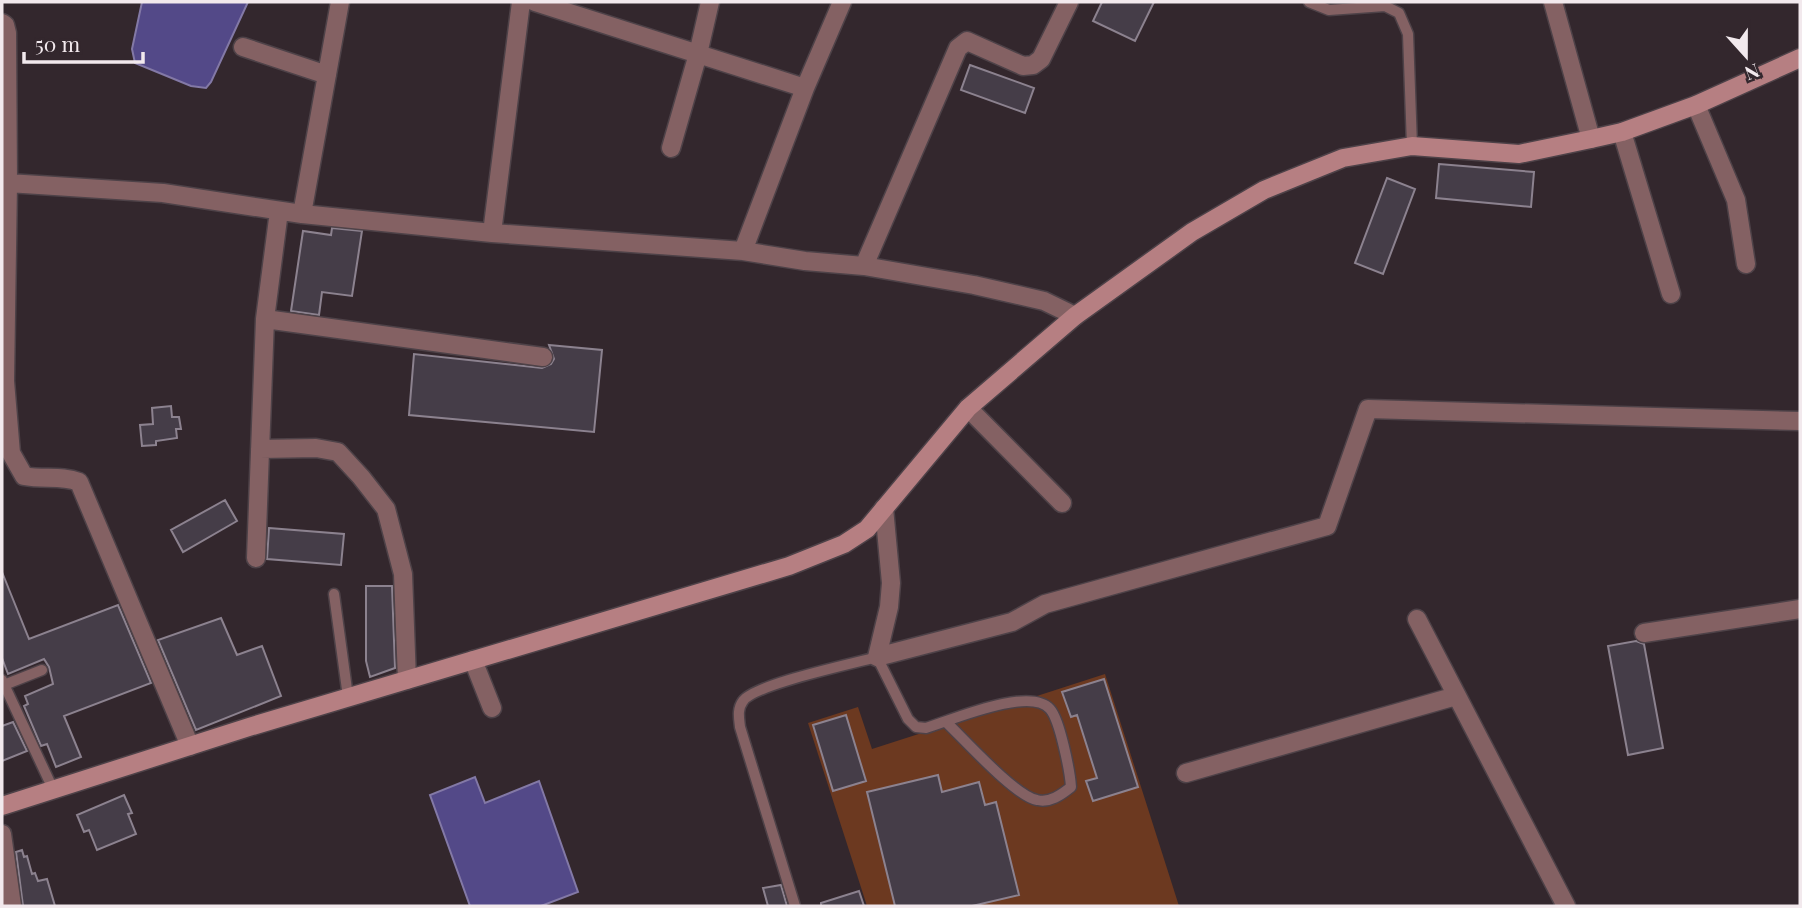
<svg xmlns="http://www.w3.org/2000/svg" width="1802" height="908" font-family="'Playfair Display',serif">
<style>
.green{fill:#6c3920}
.water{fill:#534988;stroke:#8379a6;stroke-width:2}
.building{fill:#453d48;stroke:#8c828f;stroke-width:2}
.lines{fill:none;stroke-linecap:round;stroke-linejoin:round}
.lane-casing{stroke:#4e4248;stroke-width:13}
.street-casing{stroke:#4e4248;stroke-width:21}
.secondary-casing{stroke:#4e4248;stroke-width:21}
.lane{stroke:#846163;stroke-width:10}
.street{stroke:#846163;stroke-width:18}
.secondary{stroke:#b67f82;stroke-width:18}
</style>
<rect width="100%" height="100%" fill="#33272d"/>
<path class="green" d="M 1105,674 L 1179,906 L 867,906 L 808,723 L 858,707 L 872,749 Z"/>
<path class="water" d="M 142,2 L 248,2 L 211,82 L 206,88 L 191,86 L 135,63 L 132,49 Z
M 475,777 L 485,803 L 539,781 L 578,892 L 541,906 L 470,906 L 430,795 Z"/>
<path class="building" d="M 1102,2 L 1154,2 L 1135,41 L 1093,21 Z
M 970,65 L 1034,88 L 1025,113 L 961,90 Z
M 1439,164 L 1534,172 L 1531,207 L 1436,198 Z
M 1387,178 L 1415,189 L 1383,274 L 1355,263 Z
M 332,228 L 362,231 L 352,296 L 322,292 L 319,315 L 291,311 L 303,231 L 331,235 Z
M 549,345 L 602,350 L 594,432 L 409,415 L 414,354 L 542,368 L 551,364 L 554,359 Z
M 171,406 L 172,417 L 179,417 L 181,429 L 176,429 L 177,438 L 156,441 L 156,445 L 142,446 L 140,425 L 153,424 L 152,408 Z
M 225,500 L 237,521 L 183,552 L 171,530 Z
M 269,528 L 344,534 L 341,565 L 267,559 Z
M 2,572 L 29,639 L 118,605 L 151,683 L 64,716 L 81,757 L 56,767 L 47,744 L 41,746 L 24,706 L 28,704 L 25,696 L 53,684 L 49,667 L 44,659 L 8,674 L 2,658 Z
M 366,586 L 392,586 L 395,668 L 370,677 L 366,661 Z
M 221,618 L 237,655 L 262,646 L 281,696 L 196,730 L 158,640 Z
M 1636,641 L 1644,644 L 1663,748 L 1628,755 L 1608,646 Z
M 1104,679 L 1138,787 L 1093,801 L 1086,781 L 1097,778 L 1077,715 L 1071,717 L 1062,692 Z
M 846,715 L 866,781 L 833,791 L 813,725 Z
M 13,722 L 27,751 L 2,761 L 2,726 Z
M 938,775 L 942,792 L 979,782 L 985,805 L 996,802 L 1019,895 L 972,906 L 895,906 L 867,792 Z
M 124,795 L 132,813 L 128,814 L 136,834 L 97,850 L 89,830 L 84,832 L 77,815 Z
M 22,850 L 24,857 L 27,856 L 32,874 L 35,873 L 38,881 L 47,879 L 55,906 L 23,906 L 16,852 Z
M 781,885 L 787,906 L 768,906 L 763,888 Z
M 859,891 L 864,906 L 821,906 L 821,903 Z"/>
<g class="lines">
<g class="lane-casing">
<path id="lane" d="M 1309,2 L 1329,10 L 1385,6 L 1399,13 L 1408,34 L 1412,146
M 334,594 L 348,697
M 2,680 L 53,789
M 4,685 L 42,670
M 795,906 L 740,727 C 739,718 737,709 743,701 C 755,684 852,664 877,657 L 908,719 L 916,727 L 926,728 C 952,720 1030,686 1050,709 C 1060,720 1070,772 1071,787 C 1061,795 1050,803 1037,800 C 1016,797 964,739 946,722"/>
</g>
<g class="street-casing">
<path id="street" d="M 535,2 L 805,88
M 1553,2 L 1591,139
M 2,23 L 5,25 L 7,33 L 8,183 L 5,381 L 11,453 L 24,476 C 44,480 61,475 79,482 L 190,746
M 243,47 L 327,75
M 1696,105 L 1736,200 L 1746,264
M 1622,132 L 1671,294
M 671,148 L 698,54 L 710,2
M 8,183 L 163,193 L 302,214 L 492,233 L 743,251 L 805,261 L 864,266 L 974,285 L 1044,301 L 1075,316
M 302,214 L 340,2
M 492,233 L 521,2
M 743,251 L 805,88 L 842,2
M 864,266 L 958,48 L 967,41 L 1023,66 L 1033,65 L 1041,59 L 1069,2
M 265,319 L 543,357
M 968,408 L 1062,503
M 260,449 L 316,448 L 338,452 L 361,477 L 386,509 L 403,574 L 407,680
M 884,508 L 891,583 L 889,607 L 877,657 L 1012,622 L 1045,604 L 1327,526 L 1368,409 L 1800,421
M 256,558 L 265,319 L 279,211
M 1417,619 L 1566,906
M 1644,633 L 1800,609
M 473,660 L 492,708
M 1186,773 L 1456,696
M 2,834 L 12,906"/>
</g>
<g class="secondary-casing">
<path id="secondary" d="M 2,806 L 249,727 L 789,566 L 844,544 L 867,529 L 968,408 L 1075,316 L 1192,232 L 1264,190 L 1343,158 L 1412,146 L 1519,154 L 1591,139 L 1622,132 L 1696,105 L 1800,58"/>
</g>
<use href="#lane" class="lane"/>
<use href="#street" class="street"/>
<use href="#secondary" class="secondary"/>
</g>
<rect width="1802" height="908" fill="none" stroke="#f2e9ed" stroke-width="7"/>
<g transform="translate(1746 56) rotate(159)" stroke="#33272d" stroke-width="5" paint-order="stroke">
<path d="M0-5L12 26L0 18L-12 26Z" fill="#f2e9ed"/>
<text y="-10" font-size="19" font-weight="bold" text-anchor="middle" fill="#f2e9ed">N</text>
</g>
<path d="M24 52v10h119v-10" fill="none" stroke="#f2e9ed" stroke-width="3.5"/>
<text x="35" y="52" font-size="21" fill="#f2e9ed" stroke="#33272d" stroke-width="5" paint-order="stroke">50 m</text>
</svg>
